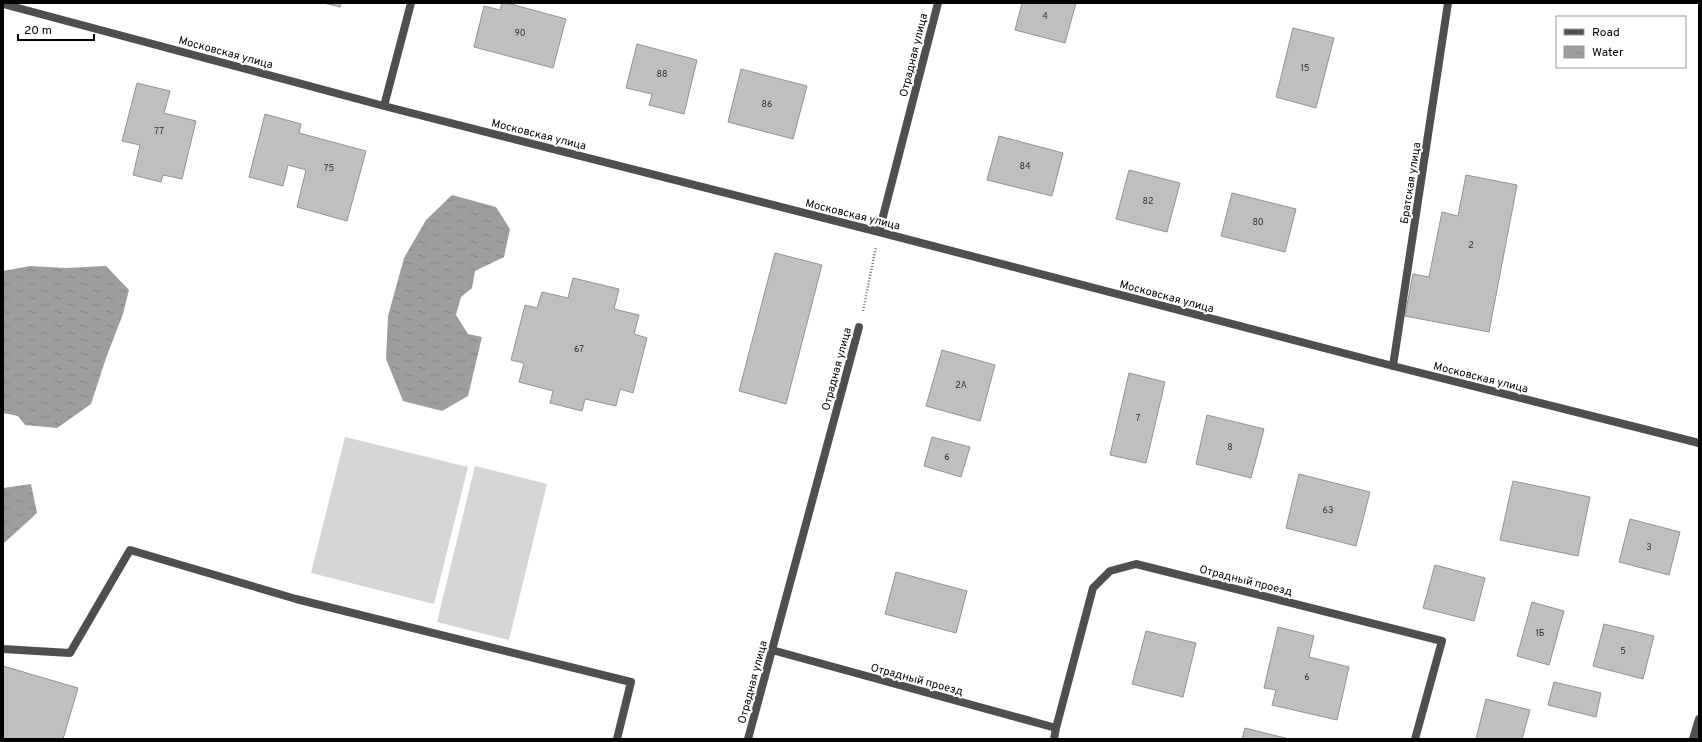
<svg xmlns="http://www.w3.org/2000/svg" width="1702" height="742" font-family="Overpass,sans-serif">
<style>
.garden{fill:#d6d6d6}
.water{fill:url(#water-ripples)}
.building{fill:#bfbfbf;stroke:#939393}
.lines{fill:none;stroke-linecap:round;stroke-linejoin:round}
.path{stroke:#717171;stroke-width:2.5;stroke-dasharray:1 2;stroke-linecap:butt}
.service{stroke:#4f4f4f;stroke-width:8}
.minor{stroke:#4f4f4f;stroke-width:8}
.labels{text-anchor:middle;stroke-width:4;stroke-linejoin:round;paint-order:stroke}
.number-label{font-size:9px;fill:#303030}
.street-label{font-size:11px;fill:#000;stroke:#fff}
</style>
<defs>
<pattern id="water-ripples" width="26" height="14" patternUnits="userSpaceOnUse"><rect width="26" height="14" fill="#9d9d9d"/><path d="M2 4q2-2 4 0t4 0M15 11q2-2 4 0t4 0" fill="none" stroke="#858585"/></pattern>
</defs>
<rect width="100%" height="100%" fill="#fff"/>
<path class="garden" d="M 345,437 L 468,467 L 434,604 L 311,573 Z
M 475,466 L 547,484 L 509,640 L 437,622 Z"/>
<path class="water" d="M 452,195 L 496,207 L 510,229 L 504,257 L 475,271 L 472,288 L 461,297 L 456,315 L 468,334 L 482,337 L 468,396 L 442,411 L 403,401 L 386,359 L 388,316 L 404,258 L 426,220 Z
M 30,266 L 65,268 L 106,266 L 129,290 L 123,314 L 106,358 L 91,404 L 57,428 L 25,425 L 18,416 L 3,413 L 3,271 Z
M 31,484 L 37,513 L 3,544 L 3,488 Z"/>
<path class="building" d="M 324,3 L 341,3 L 340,7 Z
M 502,3 L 507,3 L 566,19 L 553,68 L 474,47 L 484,6 L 500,10 Z
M 1022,3 L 1076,3 L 1065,43 L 1015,30 Z
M 1293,28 L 1334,38 L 1316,108 L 1276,97 Z
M 637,44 L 697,60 L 684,114 L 649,105 L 652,94 L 626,88 Z
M 741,69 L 807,86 L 793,139 L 728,122 Z
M 137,83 L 170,91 L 164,113 L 196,121 L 182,179 L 163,175 L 161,182 L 133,175 L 140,145 L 122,141 Z
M 265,114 L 301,124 L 299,133 L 366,151 L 347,221 L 297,207 L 306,170 L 288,165 L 283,186 L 249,177 Z
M 999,136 L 1063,153 L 1052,196 L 987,180 Z
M 1129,170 L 1180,183 L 1167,232 L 1116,219 Z
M 1466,175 L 1517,185 L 1489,332 L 1405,316 L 1413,274 L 1429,277 L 1442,212 L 1458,216 Z
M 1232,193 L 1296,209 L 1285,252 L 1221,236 Z
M 775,253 L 822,265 L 786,404 L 739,391 Z
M 573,278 L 619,289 L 614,309 L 639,315 L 634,334 L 647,338 L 633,393 L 620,389 L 616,406 L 585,399 L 582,411 L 550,403 L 553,391 L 519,382 L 524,363 L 511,360 L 525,305 L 537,308 L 542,292 L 568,298 Z
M 942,350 L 995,365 L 980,421 L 926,406 Z
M 1129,373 L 1165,382 L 1146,463 L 1110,455 Z
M 1207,415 L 1264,429 L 1251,478 L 1196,464 Z
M 932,437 L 970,447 L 961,477 L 924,466 Z
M 1299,474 L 1370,492 L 1356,546 L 1286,528 Z
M 1513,481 L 1590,497 L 1578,556 L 1500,540 Z
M 1630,519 L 1680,532 L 1669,575 L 1619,562 Z
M 1435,565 L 1485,578 L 1474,621 L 1423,608 Z
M 896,572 L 967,591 L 956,633 L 885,614 Z
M 1532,602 L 1564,611 L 1549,665 L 1517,656 Z
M 1604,624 L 1654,636 L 1643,679 L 1593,666 Z
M 1278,627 L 1314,636 L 1309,657 L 1349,667 L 1337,720 L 1272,705 L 1276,690 L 1264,688 Z
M 1146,631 L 1196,643 L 1183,697 L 1132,684 Z
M 3,666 L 78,688 L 63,739 L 3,739 Z
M 1554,682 L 1601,693 L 1596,717 L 1548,705 Z
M 1486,699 L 1530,710 L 1522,739 L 1476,739 Z
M 1245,728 L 1289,739 L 1242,739 Z"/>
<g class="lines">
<path class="path" d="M 863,311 L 876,247"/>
<path class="service" d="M 3,649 L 70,653 L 130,550 L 296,599 L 631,682 L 617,739"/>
<path class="minor" d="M 3,4 L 384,106 L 879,232 L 1393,366 L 1699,443
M 384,106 L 411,3
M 879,232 L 938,3
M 1393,366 L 1448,3
M 772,650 L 1056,728 L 1093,588 L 1110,571 L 1136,564 L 1442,641 L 1415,739
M 748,739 L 859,327
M 1054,739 L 1056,728
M 1693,739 L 1699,719"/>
</g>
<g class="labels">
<g class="number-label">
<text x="1045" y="19">4</text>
<text x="520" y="36">90</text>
<text x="1305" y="71">15</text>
<text x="662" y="77">88</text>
<text x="767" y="107">86</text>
<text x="159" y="134">77</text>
<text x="1025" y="169">84</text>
<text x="329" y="171">75</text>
<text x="1148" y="204">82</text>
<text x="1258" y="225">80</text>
<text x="1471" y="248">2</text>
<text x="579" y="352">67</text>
<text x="961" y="388">2А</text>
<text x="1138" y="421">7</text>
<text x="1230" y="450">8</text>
<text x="947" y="460">6</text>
<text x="1328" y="513">63</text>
<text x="1649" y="550">3</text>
<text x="1540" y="636">1Б</text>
<text x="1623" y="654">5</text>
<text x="1307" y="680">6</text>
</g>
<g class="street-label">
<text transform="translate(226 52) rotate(15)" y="4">Московская улица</text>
<text transform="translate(913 55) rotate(-76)" y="4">Отрадная улица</text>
<text transform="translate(539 134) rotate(14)" y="4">Московская улица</text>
<text transform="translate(1410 183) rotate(-81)" y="4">Братская улица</text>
<text transform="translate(853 214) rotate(14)" y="4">Московская улица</text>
<text transform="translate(1167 296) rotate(15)" y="4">Московская улица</text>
<text transform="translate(836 369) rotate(-75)" y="4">Отрадная улица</text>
<text transform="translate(1481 377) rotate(14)" y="4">Московская улица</text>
<text transform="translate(1246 580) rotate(14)" y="4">Отрадный проезд</text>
<text transform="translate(917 679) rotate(15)" y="4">Отрадный проезд</text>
<text transform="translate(752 682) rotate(-75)" y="4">Отрадная улица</text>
</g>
</g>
<rect width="1702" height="742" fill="none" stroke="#000000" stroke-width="8"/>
<rect x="1556" y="16" width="130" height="52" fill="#ffffff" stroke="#999999"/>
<rect x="1564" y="29" width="20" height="6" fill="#4f4f4f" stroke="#999999"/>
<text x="1592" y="36" font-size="12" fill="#000000">Road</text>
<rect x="1564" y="46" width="20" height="12" fill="url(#water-ripples)" stroke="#999999"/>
<text x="1592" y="56" font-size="12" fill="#000000">Water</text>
<path d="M18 34v6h76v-6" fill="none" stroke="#000000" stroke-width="2"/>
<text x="24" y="34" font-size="12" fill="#000000" stroke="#ffffff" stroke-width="3" paint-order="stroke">20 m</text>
</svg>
